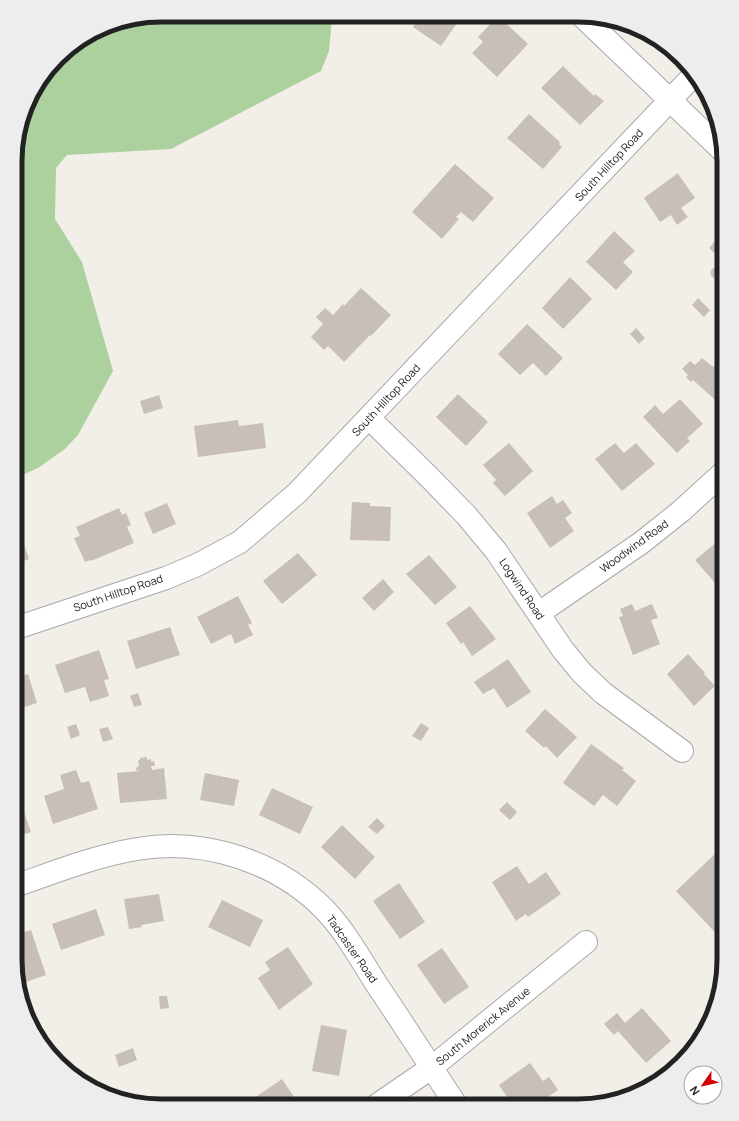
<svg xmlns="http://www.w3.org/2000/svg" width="739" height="1121" font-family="Manrope,sans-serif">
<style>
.forest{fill:#add19e}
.building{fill:#c7bfb8}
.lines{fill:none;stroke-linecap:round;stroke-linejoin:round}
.minor-casing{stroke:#a9a9a9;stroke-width:24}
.minor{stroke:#fff;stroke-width:22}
.labels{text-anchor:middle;stroke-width:3;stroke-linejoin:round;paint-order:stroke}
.street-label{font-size:11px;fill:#222;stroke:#fff}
.rim{fill:none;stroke:#222;stroke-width:5}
</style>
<rect width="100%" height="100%" fill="#f2efe9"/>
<path class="forest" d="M 161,15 L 331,16 L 332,18 L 329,51 L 321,71 L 171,149 L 67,155 L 56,168 L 55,219 L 82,262 L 113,371 L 78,435 L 65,449 L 38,468 L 20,476 L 16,471 L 16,142 L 34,88 L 65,51 L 114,23 Z"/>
<path class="building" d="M 421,16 L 462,16 L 441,46 L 413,27 Z
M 498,16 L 528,44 L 497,77 L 472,53 L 483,42 L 478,37 Z
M 563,66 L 594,96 L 595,94 L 604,101 L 580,125 L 541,88 Z
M 529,114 L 560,142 L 559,144 L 562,147 L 543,169 L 507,138 Z
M 455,164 L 494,198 L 473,222 L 461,212 L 456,217 L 459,219 L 442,239 L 412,212 Z
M 678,173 L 679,175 L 695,198 L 681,208 L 688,217 L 677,225 L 671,215 L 660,222 L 644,198 Z
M 614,231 L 635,251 L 623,262 L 633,272 L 616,290 L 586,262 Z
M 724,231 L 724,262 L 709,248 Z
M710.5 273a5.5 5.5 0 1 1 11 0a5.5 5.5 0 1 1-11 0Z
M 570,277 L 592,299 L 563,329 L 542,308 Z
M 361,288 L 391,315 L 371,336 L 370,335 L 344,362 L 328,346 L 324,350 L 311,337 L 323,324 L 316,317 L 325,308 L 333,315 L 343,304 L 344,306 Z
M 698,298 L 710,310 L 704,317 L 692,305 Z
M 527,324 L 563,358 L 546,376 L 533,363 L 520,375 L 498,354 Z
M 636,328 L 645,338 L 639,344 L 630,334 Z
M 724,355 L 724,401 L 721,405 L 693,380 L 691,382 L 686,377 L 688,375 L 682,369 L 690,361 L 695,365 L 702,358 L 713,367 Z
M 458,394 L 488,422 L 466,446 L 436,417 Z
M 159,395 L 163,408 L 144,414 L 140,401 Z
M 680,399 L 703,424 L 687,438 L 690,441 L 677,453 L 643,417 L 655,405 L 663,414 Z
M 238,420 L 239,426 L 263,423 L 266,448 L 198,457 L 194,426 Z
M 509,443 L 533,471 L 505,496 L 493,483 L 496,480 L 483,465 Z
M 615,443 L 624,453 L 636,443 L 655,464 L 622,491 L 595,459 Z
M 552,496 L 557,504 L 563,500 L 572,513 L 565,518 L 574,531 L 550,548 L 527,513 Z
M 352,502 L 370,503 L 370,506 L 391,507 L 390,541 L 350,540 Z
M 167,503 L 176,524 L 153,534 L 144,513 Z
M 119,508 L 122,515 L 126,513 L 131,525 L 127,527 L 134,543 L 91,561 L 90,560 L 85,562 L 74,538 L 80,536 L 76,527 Z
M 18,527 L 29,559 L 16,564 L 16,528 Z
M 724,536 L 724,590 L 722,591 L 695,560 Z
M 298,553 L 317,575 L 282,604 L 263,581 Z
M 429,555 L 457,587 L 435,605 L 406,574 Z
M 383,579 L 394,592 L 374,611 L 362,598 Z
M 238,596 L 252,623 L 248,625 L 253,635 L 235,644 L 231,634 L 211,644 L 197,617 Z
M 632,604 L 635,611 L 652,604 L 658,618 L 651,620 L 660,644 L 633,655 L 619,617 L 623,616 L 620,609 Z
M 470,606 L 496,639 L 472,656 L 463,642 L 461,644 L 446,623 Z
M 170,627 L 180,655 L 136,669 L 127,641 Z
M 99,650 L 109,679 L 104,680 L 109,696 L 90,702 L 85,687 L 65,693 L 55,665 Z
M 688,654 L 705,673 L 704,674 L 715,686 L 694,706 L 667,674 Z
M 508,659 L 531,692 L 507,708 L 494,688 L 483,694 L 474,682 Z
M 28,674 L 37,703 L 15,710 L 15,678 Z
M 138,693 L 142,705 L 134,707 L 130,696 Z
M 545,709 L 577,737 L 557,758 L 546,746 L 544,748 L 525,731 Z
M 421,723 L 429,728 L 421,741 L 412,736 Z
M 76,724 L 80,735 L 71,739 L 67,727 Z
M 108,727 L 113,739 L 103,742 L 99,729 Z
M 591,744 L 624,768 L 622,770 L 636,781 L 617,806 L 603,795 L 594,806 L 563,783 Z
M 147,757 L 147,760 L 151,759 L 151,762 L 154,761 L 155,766 L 151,766 L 152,770 L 164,768 L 167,799 L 120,803 L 117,773 L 139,771 L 136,770 L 136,768 L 139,766 L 138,760 L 140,760 L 140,758 Z
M 76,770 L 81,783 L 89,781 L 98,809 L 53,824 L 44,796 L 64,789 L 60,775 Z
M 205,773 L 239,780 L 234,806 L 200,800 Z
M 272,788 L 313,807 L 300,834 L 259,815 Z
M 507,802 L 517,812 L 510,820 L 499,810 Z
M 21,803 L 31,832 L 15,837 L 15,805 Z
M 377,818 L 385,826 L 377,834 L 368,827 Z
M 342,825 L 375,857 L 355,879 L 321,847 Z
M 718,851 L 724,857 L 724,877 L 718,883 L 724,889 L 724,942 L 676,891 Z
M 517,866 L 529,884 L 546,872 L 561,894 L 528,917 L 526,914 L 516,921 L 492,882 Z
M 399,883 L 425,922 L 400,939 L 373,901 Z
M 159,894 L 164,921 L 141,925 L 142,927 L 129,929 L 124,899 Z
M 222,900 L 263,920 L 250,947 L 208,927 Z
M 96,909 L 105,935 L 61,950 L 52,924 Z
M 31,930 L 46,975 L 26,982 L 22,968 L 17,969 L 15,960 L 15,935 Z
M 288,947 L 313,984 L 279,1010 L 258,978 L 270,970 L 265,962 Z
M 442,948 L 469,987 L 444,1004 L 417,965 Z
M 159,996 L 167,996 L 169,1008 L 160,1009 Z
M 642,1008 L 671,1041 L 646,1063 L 618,1031 L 614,1035 L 604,1024 L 617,1013 L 625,1023 Z
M 321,1025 L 347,1030 L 339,1076 L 312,1071 Z
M 133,1048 L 137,1060 L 119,1067 L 115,1055 Z
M 530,1063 L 543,1081 L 549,1077 L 558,1090 L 545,1099 L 550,1106 L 513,1106 L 499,1085 Z
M 282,1079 L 299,1104 L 297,1105 L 244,1105 Z"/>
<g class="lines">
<g class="minor-casing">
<path id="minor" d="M 582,16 L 722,150
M 369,418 L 429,477 L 466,515 L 496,551 L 563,650 L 582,673 L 603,693 L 682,751
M 539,613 L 641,543 L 680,512 L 724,472
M 16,628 L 166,578 L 197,565 L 240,542 L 297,493 L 692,77
M 15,886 C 55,872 95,856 137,849 C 204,837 278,862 325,910 C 346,932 361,960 377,985 C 404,1025 430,1066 457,1106
M 377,1105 L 431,1068 L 586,942"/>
</g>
<use href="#minor" class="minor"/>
</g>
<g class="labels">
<g class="street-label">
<text transform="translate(609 165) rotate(-47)" y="4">South Hilltop Road</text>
<text transform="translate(386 400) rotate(-47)" y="4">South Hilltop Road</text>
<text transform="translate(634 546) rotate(-36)" y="4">Woodwind Road</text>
<text transform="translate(522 589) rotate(56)" y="4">Logwind Road</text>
<text transform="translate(118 593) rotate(-19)" y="4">South Hilltop Road</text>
<text transform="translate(352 949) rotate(55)" y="4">Tadcaster Road</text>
<text transform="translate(483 1026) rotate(-39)" y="4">South Morerick Avenue</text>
</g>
</g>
<path d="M0 0H739V1121H0ZM161 22H578A139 139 0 0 1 717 161V960A139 139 0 0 1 578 1099H161A139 139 0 0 1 22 960V161A139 139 0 0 1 161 22Z" fill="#ededed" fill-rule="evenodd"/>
<path class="rim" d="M161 22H578A139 139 0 0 1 717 161V960A139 139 0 0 1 578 1099H161A139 139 0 0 1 22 960V161A139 139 0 0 1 161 22Z"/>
<g transform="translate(703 1085) rotate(236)"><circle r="19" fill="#ffffff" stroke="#a7a7a7"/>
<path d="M0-3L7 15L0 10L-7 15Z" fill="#d40000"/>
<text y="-6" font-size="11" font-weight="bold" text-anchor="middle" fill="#222222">N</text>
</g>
</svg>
